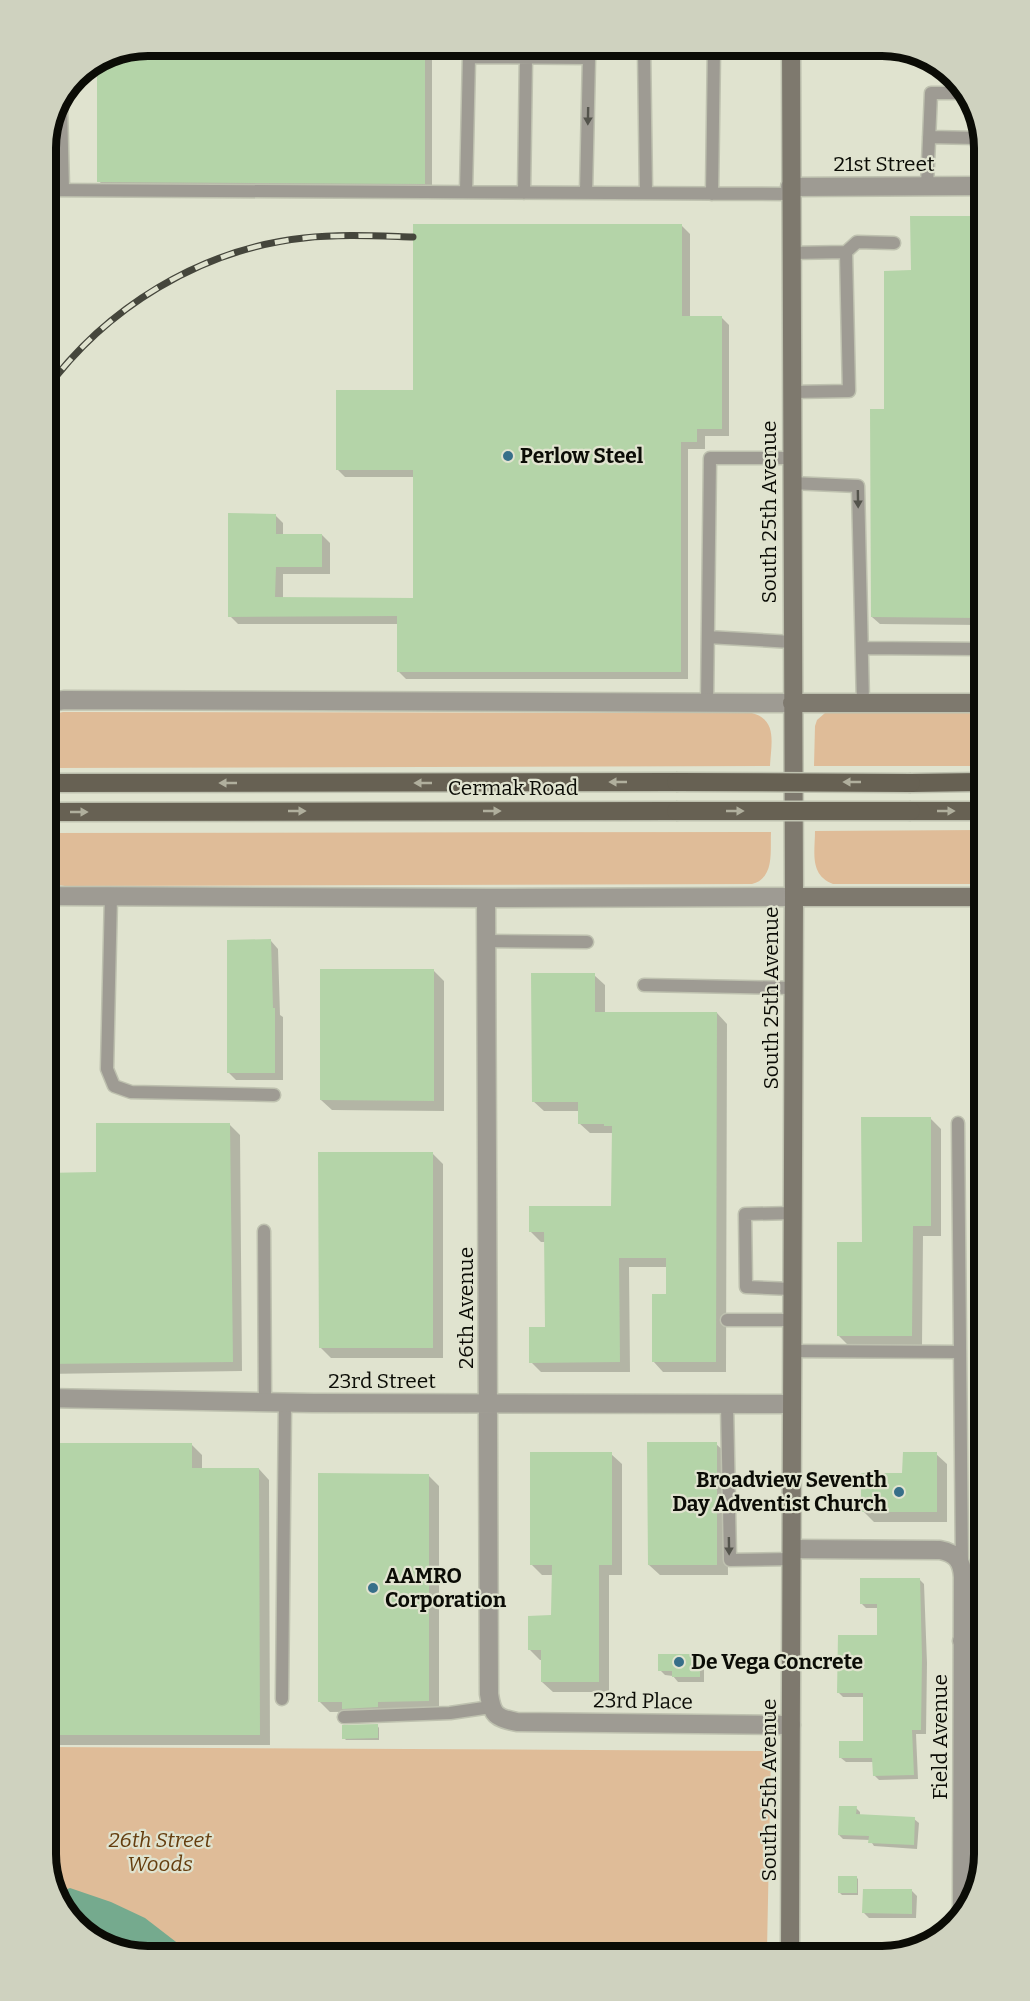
<svg xmlns="http://www.w3.org/2000/svg" width="1030" height="2001" font-family="Bitter,serif">
<style>
.green{fill:#dfbc98}
.water{fill:#75aa8e}
.shadow{fill:#0003}
.building{fill:#b4d4a8}
.lines{fill:none;stroke-linecap:round;stroke-linejoin:round}
.lane-casing{stroke:#bec1af;stroke-width:15}
.street-casing{stroke:#bec1af;stroke-width:21}
.secondary-casing{stroke:#bec1af;stroke-width:21}
.primary-casing{stroke:#bec1af;stroke-width:21}
.lane{stroke:#9e9b93;stroke-width:12}
.street{stroke:#9e9b93;stroke-width:18}
.secondary{stroke:#7e796e;stroke-width:18}
.primary{stroke:#676153;stroke-width:18}
.rail-casing{stroke:#45463c;stroke-width:7}
.rail{stroke:#e0e3cf;stroke-width:4.5;stroke-dasharray:14;stroke-linecap:butt}
.primary-bridge-casing{stroke:#bec1af;stroke-width:21;stroke-linecap:butt}
.primary-bridge{stroke:#676153;stroke-width:18}
.oneway{fill:#54544c}
.oneway2{fill:#b0af9d}
.poi-dot{fill:#376f89;stroke:#e0e3cf;stroke-width:2}
.labels{text-anchor:middle;stroke-width:4.5;stroke-linejoin:round;paint-order:stroke}
.street-label{font-size:21px;fill:#0b0c06;stroke:#e0e3cf}
.poi-label{font-size:21px;font-weight:bold;fill:#0b0c06;stroke:#e0e3cf;text-anchor:start}
.park-label{font-size:21px;font-style:italic;fill:#643d0e;stroke:#e0e3cf}
.rim{fill:none;stroke:#0b0c06;stroke-width:8}
</style>
<rect width="100%" height="100%" fill="#e0e3cf"/>
<path class="green" d="M 63,712 L 752,713 C 778,720 771,744 770,766 L 45,768 L 45,716 Z
M 980,712 L 980,766 L 814,766 L 815,726 L 817,720 L 825,713 Z
M 980,830 L 981,884 L 833,884 C 809,875 815,852 815,831 Z
M 771,832 C 770,851 775,878 752,884 L 65,886 L 45,883 L 45,833 Z
M 45,1747 L 771,1751 L 767,1950 L 141,1956 L 85,1935 L 53,1892 L 45,1854 Z"/>
<path class="water" d="M 70,1888 L 111,1902 L 145,1918 L 193,1955 L 141,1956 L 85,1935 L 54,1894 Z"/>
<path class="shadow" d="M 466,49 L 514,49 L 514,50 L 467,50 Z
M 432,50 L 432,191 L 106,189 L 99,181 L 98,60 L 109,53 Z
M 60,108 L 60,172 L 45,172 L 45,141 Z
M 978,218 L 980,625 L 880,624 L 872,617 L 885,411 L 912,272 Z
M 682,226 L 690,234 L 690,317 L 721,317 L 729,325 L 729,436 L 705,436 L 705,449 L 688,449 L 688,679 L 406,679 L 398,671 L 399,624 L 238,624 L 230,616 L 275,515 L 283,523 L 283,535 L 322,535 L 330,543 L 330,574 L 283,574 L 283,598 L 415,599 L 415,477 L 345,477 L 337,469 L 414,392 Z
M 271,941 L 278,949 L 280,1015 L 283,1017 L 283,1080 L 236,1080 L 228,1072 Z
M 434,971 L 444,981 L 444,1111 L 332,1110 L 321,1100 Z
M 594,975 L 605,985 L 605,1013 L 717,1013 L 727,1024 L 726,1372 L 663,1372 L 653,1361 L 668,1296 L 668,1267 L 629,1267 L 630,1372 L 541,1372 L 531,1362 L 547,1329 L 546,1242 L 541,1242 L 530,1231 L 613,1207 L 613,1133 L 590,1133 L 579,1123 L 579,1111 L 544,1111 L 533,1101 Z
M 930,1118 L 941,1129 L 941,1236 L 923,1236 L 922,1346 L 849,1346 L 838,1335 L 864,1244 Z
M 229,1124 L 240,1135 L 242,1371 L 45,1374 L 45,1174 L 98,1174 Z
M 432,1153 L 443,1164 L 443,1358 L 331,1358 L 320,1347 Z
M 191,1444 L 202,1455 L 202,1469 L 259,1469 L 269,1480 L 270,1745 L 45,1745 L 45,1472 L 58,1472 Z
M 716,1444 L 727,1454 L 728,1575 L 660,1575 L 649,1565 Z
M 611,1454 L 622,1464 L 622,1575 L 609,1575 L 609,1692 L 553,1692 L 542,1682 L 543,1660 L 540,1660 L 530,1650 L 553,1617 L 553,1575 L 542,1575 L 531,1564 Z
M 936,1454 L 947,1464 L 947,1522 L 874,1522 L 863,1511 L 904,1474 Z
M 428,1475 L 439,1486 L 439,1711 L 330,1712 L 319,1701 Z
M 919,1579 L 924,1584 L 927,1663 L 926,1734 L 916,1734 L 918,1779 L 879,1780 L 874,1775 L 874,1762 L 846,1762 L 841,1758 L 864,1742 L 864,1697 L 843,1697 L 839,1693 L 878,1637 L 878,1608 L 866,1608 L 861,1603 Z
M 699,1655 L 704,1660 L 704,1682 L 678,1682 L 673,1676 L 665,1675 L 660,1670 Z
M 377,1725 L 379,1728 L 379,1740 L 346,1740 L 344,1738 Z
M 856,1808 L 860,1812 L 860,1816 L 914,1819 L 919,1823 L 917,1849 L 874,1846 L 870,1840 L 843,1839 L 839,1835 Z
M 856,1877 L 858,1879 L 858,1895 L 842,1895 L 840,1893 Z
M 912,1891 L 917,1896 L 916,1918 L 869,1918 L 864,1913 Z"/>
<path class="building" d="M 425,50 L 425,184 L 97,182 L 97,61 L 109,53 Z
M 910,216 L 978,216 L 980,618 L 871,617 L 870,409 L 884,409 L 884,271 L 911,270 Z
M 413,224 L 682,224 L 682,316 L 722,316 L 722,429 L 697,429 L 697,442 L 681,442 L 681,672 L 397,672 L 397,616 L 228,617 L 228,513 L 276,514 L 276,534 L 322,534 L 322,567 L 276,567 L 275,597 L 413,598 L 413,470 L 336,470 L 336,390 L 413,390 Z
M 271,939 L 273,1008 L 275,1008 L 275,1073 L 227,1073 L 227,940 Z
M 320,969 L 434,969 L 434,1101 L 320,1100 Z
M 531,973 L 595,973 L 595,1012 L 717,1012 L 716,1362 L 652,1362 L 652,1294 L 666,1294 L 666,1258 L 619,1258 L 620,1362 L 529,1363 L 529,1327 L 545,1327 L 544,1232 L 529,1232 L 529,1206 L 611,1206 L 612,1126 L 604,1126 L 604,1124 L 578,1124 L 578,1102 L 532,1102 Z
M 861,1117 L 931,1117 L 931,1226 L 913,1226 L 912,1336 L 837,1336 L 837,1242 L 862,1242 Z
M 96,1123 L 230,1123 L 233,1362 L 45,1364 L 45,1173 L 96,1172 Z
M 318,1152 L 433,1152 L 433,1348 L 319,1348 Z
M 647,1442 L 717,1442 L 717,1565 L 648,1565 Z
M 56,1443 L 192,1443 L 192,1468 L 259,1468 L 260,1735 L 45,1735 L 45,1471 L 56,1471 Z
M 530,1452 L 612,1452 L 612,1565 L 599,1565 L 599,1682 L 541,1682 L 541,1650 L 528,1650 L 528,1616 L 551,1615 L 552,1565 L 530,1565 Z
M 903,1452 L 937,1452 L 937,1512 L 861,1512 L 861,1473 L 902,1473 Z
M 318,1473 L 429,1474 L 429,1701 L 378,1702 L 378,1707 L 342,1709 L 342,1702 L 318,1702 Z
M 860,1578 L 920,1578 L 922,1657 L 921,1730 L 912,1730 L 914,1775 L 873,1776 L 872,1758 L 839,1758 L 839,1741 L 863,1741 L 863,1693 L 837,1693 L 838,1635 L 877,1635 L 877,1604 L 860,1604 Z
M 658,1654 L 700,1654 L 700,1677 L 672,1677 L 672,1671 L 658,1671 Z
M 378,1724 L 378,1738 L 342,1739 L 342,1725 Z
M 839,1806 L 857,1806 L 856,1814 L 915,1817 L 914,1845 L 868,1843 L 869,1836 L 838,1835 Z
M 838,1876 L 857,1876 L 857,1893 L 838,1893 Z
M 863,1889 L 912,1889 L 912,1914 L 862,1913 Z"/>
<g class="lines">
<g class="lane-casing">
<path id="lane" d="M 644,48 L 646,193
M 61,106 L 63,190
M 929,137 L 977,138
M 927,186 L 931,93 L 965,93
M 45,190 L 790,194
M 466,192 L 469,57 L 589,58 L 589,48
M 524,193 L 526,57
M 586,193 L 589,58
M 712,194 L 714,47
M 846,252 L 857,242 L 894,243
M 790,253 L 846,252 L 849,391 L 791,392
M 791,483 L 858,486 L 863,703
M 708,637 L 792,642
M 862,648 L 980,649
M 707,703 L 710,458 L 791,458
M 111,896 L 107,1069 L 114,1086 L 131,1092 L 274,1095
M 486,941 L 587,942
M 644,985 L 793,988
M 958,1123 L 962,1566
M 264,1231 L 265,1402
M 791,1289 L 746,1287 L 745,1214 L 792,1213
M 727,1320 L 791,1320
M 791,1351 L 960,1352
M 727,1404 L 730,1560 L 792,1559
M 282,1699 L 285,1403
M 344,1717 L 450,1713 L 491,1707"/>
</g>
<g class="street-casing">
<path id="street" d="M 790,187 L 978,186
M 45,703 L 64,700 L 792,703
M 45,894 L 59,896 L 486,898 L 794,897
M 486,898 L 489,1694 C 492,1715 496,1718 517,1722 L 791,1725
M 45,1398 L 313,1403 L 791,1404
M 792,1549 L 940,1550 C 956,1553 962,1561 963,1577 L 962,1915
M 962,1641 L 984,1641"/>
</g>
<g class="secondary-casing">
<path id="secondary" d="M 792,703 L 980,703
M 794,897 L 981,897
M 790,1950 L 794,897 L 791,46"/>
</g>
<g class="primary-casing">
<path id="primary" d="M 45,783 L 676,782
M 911,783 L 980,782
M 911,811 L 980,811
M 45,812 L 676,811"/>
</g>
<use href="#lane" class="lane"/>
<use href="#street" class="street"/>
<use href="#secondary" class="secondary"/>
<use href="#primary" class="primary"/>
<g class="rail-casing">
<path id="rail" d="M 45,391 C 105,308 201,249 304,238 C 340,234 377,236 413,237"/>
</g>
<use href="#rail" class="rail"/>
<g class="primary-bridge-casing">
<path id="primary-bridge" d="M 676,782 L 911,783
M 676,811 L 911,811"/>
</g>
<use href="#primary-bridge" class="primary-bridge"/>
</g>
<defs><path id="oneway-solid" d="M-6-.8H1V-3.2L6.5 0L1 3.2V.8H-6Z" transform="scale(1.5)"/></defs>
<g class="oneway">
<use href="#oneway-solid" transform="translate(588 116) rotate(91)"/>
<use href="#oneway-solid" transform="translate(858 499) rotate(89)"/>
<use href="#oneway-solid" transform="translate(729 1546) rotate(89)"/>
</g>
<g class="oneway2">
<use href="#oneway-solid" transform="translate(618 782) rotate(180)"/>
<use href="#oneway-solid" transform="translate(852 782) rotate(-180)"/>
<use href="#oneway-solid" transform="translate(228 783) rotate(180)"/>
<use href="#oneway-solid" transform="translate(423 783) rotate(180)"/>
<use href="#oneway-solid" transform="translate(297 811)"/>
<use href="#oneway-solid" transform="translate(492 811)"/>
<use href="#oneway-solid" transform="translate(735 811)"/>
<use href="#oneway-solid" transform="translate(946 811)"/>
<use href="#oneway-solid" transform="translate(79 812)"/>
</g>
<g class="poi-dot">
<circle cx="508" cy="456" r="6"/>
<circle cx="899" cy="1492" r="6"/>
<circle cx="373" cy="1588" r="6"/>
<circle cx="679" cy="1662" r="6"/>
</g>
<g class="labels">
<g class="street-label">
<text x="884" y="171">21st Street</text>
<text transform="translate(769 512) rotate(-90)" y="7">South 25th Avenue</text>
<text x="513" y="795">Cermak Road</text>
<text transform="translate(771 998) rotate(-90)" y="7">South 25th Avenue</text>
<text transform="translate(466 1308) rotate(-90)" y="7">26th Avenue</text>
<text x="382" y="1388">23rd Street</text>
<text transform="translate(643 1701) rotate(1)" y="7">23rd Place</text>
<text transform="translate(940 1737) rotate(-90)" y="7">Field Avenue</text>
<text transform="translate(769 1790) rotate(-90)" y="7">South 25th Avenue</text>
</g>
<g class="poi-label">
<text x="520" y="463">Perlow Steel</text>
<text x="887" y="1487" text-anchor="end">Broadview Seventh<tspan x="887" dy="24">Day Adventist Church</tspan></text>
<text x="385" y="1583">AAMRO<tspan x="385" dy="24">Corporation</tspan></text>
<text x="691" y="1669">De Vega Concrete</text>
</g>
<g class="park-label">
<text x="160" y="1847">26th Street<tspan x="160" dy="24">Woods</tspan></text>
</g>
</g>
<path d="M0 0H1030V2001H0ZM148 56H882A92 92 0 0 1 974 148V1854A92 92 0 0 1 882 1946H148A92 92 0 0 1 56 1854V148A92 92 0 0 1 148 56Z" fill="#cfd2bf" fill-rule="evenodd"/>
<path class="rim" d="M148 56H882A92 92 0 0 1 974 148V1854A92 92 0 0 1 882 1946H148A92 92 0 0 1 56 1854V148A92 92 0 0 1 148 56Z"/>
</svg>
